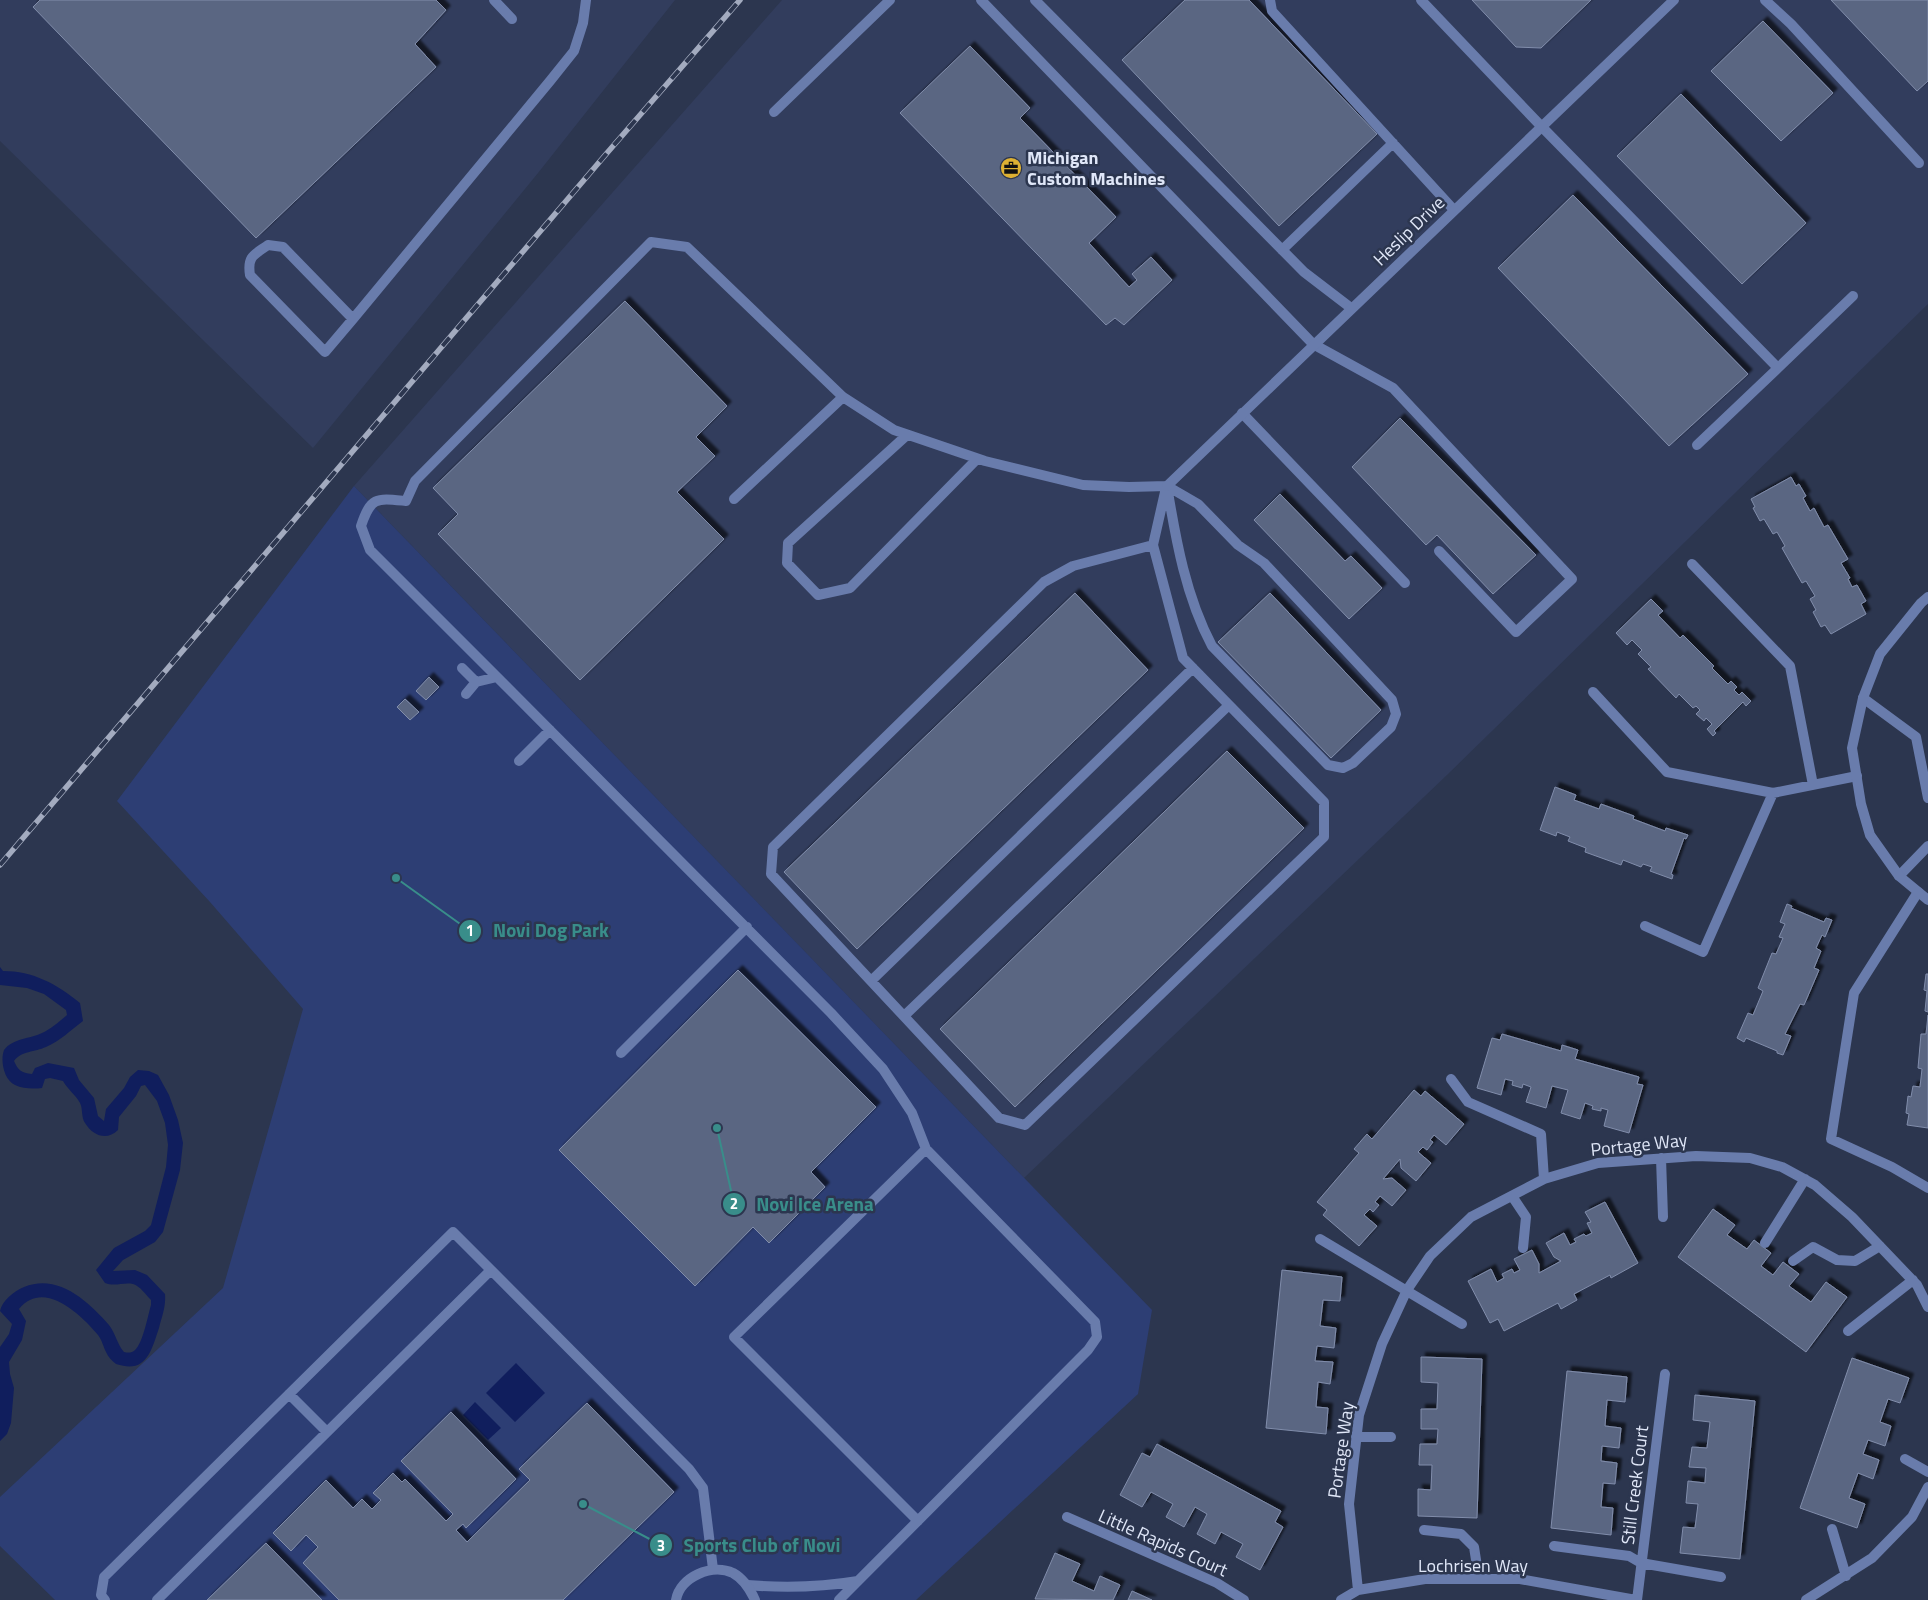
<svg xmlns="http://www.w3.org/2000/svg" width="1928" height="1600" font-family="'Titillium Web',sans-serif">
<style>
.built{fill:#323d5d}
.green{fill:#2d3e74}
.water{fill:#101e5d}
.building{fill:#5a6682;stroke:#818dab;filter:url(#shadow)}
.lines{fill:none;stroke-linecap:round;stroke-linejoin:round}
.service{stroke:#697cac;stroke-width:10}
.minor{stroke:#697cac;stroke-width:10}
.rail-casing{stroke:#a3abbf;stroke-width:5.5}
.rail{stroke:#2c364f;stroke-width:4;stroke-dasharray:11;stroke-linecap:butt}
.labels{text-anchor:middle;stroke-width:5;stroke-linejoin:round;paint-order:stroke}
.poi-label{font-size:18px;font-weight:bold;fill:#e0e7f8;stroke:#2c364f;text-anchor:start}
.street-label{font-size:18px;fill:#e0e7f8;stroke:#2c364f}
.leader{fill:none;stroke:#398d8a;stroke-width:2}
.callout-dot{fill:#398d8a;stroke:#2c364f;stroke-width:2}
.mark-label{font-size:15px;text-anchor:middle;font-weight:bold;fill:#fff}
.callout-label{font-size:19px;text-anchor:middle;font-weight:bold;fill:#398d8a;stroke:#2c364f;stroke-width:5;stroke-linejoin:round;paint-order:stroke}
</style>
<defs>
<filter id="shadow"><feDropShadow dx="4.5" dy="-4.5" stdDeviation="1" flood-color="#0009"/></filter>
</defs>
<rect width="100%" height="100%" fill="#2c364f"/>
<path class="built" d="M 0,0 L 675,0 L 538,173 L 313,448 L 0,141 Z
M 782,0 L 1928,0 L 1928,304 L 1447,775 L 1024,1178 L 354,486 Z"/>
<path class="green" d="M 354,486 L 1152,1310 L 1138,1394 L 916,1600 L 55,1600 L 0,1546 L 0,1497 L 223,1288 L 303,1009 L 210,902 L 117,801 Z"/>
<path class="water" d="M 0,967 L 3,971 C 33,971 57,984 80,1003 L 83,1021 C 71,1030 60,1041 46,1047 C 35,1052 21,1051 14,1061 C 18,1070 21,1073 32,1074 L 35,1068 L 48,1063 L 74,1068 L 79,1080 L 94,1098 L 98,1116 L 104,1121 L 106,1109 L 124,1088 L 130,1077 L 138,1070 L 149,1071 L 158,1075 L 169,1095 L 178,1120 L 183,1143 L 180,1170 L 163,1232 L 155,1242 L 123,1260 L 113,1271 L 135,1270 L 147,1275 L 165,1294 C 166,1307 162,1316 159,1328 C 151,1352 146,1374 116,1364 C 112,1361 108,1357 106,1352 C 103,1346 102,1340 98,1335 C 80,1314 44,1279 19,1309 L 26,1321 L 22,1340 L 9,1362 L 10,1374 L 14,1388 L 11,1423 L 7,1434 L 0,1441 L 0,1347 L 9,1334 L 12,1324 L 0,1311 C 2,1301 14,1291 24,1287 C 58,1273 88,1301 109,1325 C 116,1334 117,1344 124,1352 C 128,1353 132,1353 135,1350 C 143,1343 148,1315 151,1305 L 151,1300 C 146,1295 140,1286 133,1284 C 123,1282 115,1287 105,1283 L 96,1270 L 114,1248 L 145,1231 L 151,1225 L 166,1167 L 168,1145 L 165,1123 L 157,1101 L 145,1085 L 141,1086 L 136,1096 L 119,1117 L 118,1130 C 107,1141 93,1136 85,1123 C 81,1117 83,1109 80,1103 C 76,1095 68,1090 63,1081 L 50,1078 L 45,1079 L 42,1088 C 34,1089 23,1089 15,1085 C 4,1080 0,1061 4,1050 C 13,1038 30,1039 42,1033 C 51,1029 60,1021 67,1015 L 66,1010 L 44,994 L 27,988 L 0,985 Z
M 516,1363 L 545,1393 L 515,1422 L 486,1393 Z
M 475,1402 L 501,1428 L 488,1440 L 463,1415 Z"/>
<path class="building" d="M 40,0 L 436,0 L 446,10 L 415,44 L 436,67 L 256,238 L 33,7 Z
M 1185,0 L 1249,0 L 1377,134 L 1279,226 L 1122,60 Z
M 1472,0 L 1591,0 L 1541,48 L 1516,47 Z
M 1831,0 L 1928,0 L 1928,81 L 1917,91 Z
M 1763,21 L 1833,93 L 1781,141 L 1711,71 Z
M 970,46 L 1030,108 L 1020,118 L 1116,217 L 1089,243 L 1129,287 L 1137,280 L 1132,274 L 1151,257 L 1172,280 L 1124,325 L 1115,318 L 1106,325 L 900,113 Z
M 1681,94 L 1806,223 L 1742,284 L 1617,156 Z
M 1573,195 L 1748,374 L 1669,446 L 1498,268 Z
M 625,301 L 727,406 L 696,437 L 715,456 L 677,492 L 724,539 L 580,680 L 438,534 L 458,514 L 433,488 Z
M 1400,418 L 1536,555 L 1493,594 L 1437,535 L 1426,545 L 1352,467 Z
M 1791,477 L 1796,486 L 1799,484 L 1806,496 L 1803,498 L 1810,511 L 1814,508 L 1824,527 L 1828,525 L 1848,559 L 1841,563 L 1850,578 L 1848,579 L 1852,587 L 1857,585 L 1866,601 L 1861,604 L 1866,614 L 1831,634 L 1825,625 L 1821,627 L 1813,612 L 1816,610 L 1810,599 L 1815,596 L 1806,581 L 1802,583 L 1782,548 L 1785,546 L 1777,532 L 1773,534 L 1764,519 L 1760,521 L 1753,508 L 1755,507 L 1751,499 Z
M 1280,494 L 1345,561 L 1351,556 L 1382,588 L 1349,619 L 1254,520 Z
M 1075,593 L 1148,670 L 857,949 L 784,872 Z
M 1270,593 L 1381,710 L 1331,758 L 1218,642 Z
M 1651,599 L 1663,611 L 1658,615 L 1680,638 L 1683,635 L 1714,666 L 1712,668 L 1728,684 L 1731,681 L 1737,687 L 1734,690 L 1739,695 L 1742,692 L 1751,701 L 1746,706 L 1743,702 L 1714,731 L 1716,733 L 1713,736 L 1707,729 L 1712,724 L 1706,718 L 1704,721 L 1696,714 L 1700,710 L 1696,706 L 1693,708 L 1679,694 L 1676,698 L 1648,669 L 1651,667 L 1638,654 L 1642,650 L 1632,640 L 1627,645 L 1616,633 Z
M 429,677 L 439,687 L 426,700 L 416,691 Z
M 405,699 L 419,712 L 410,720 L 397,707 Z
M 1227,751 L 1304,828 L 1015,1107 L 940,1029 Z
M 1555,787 L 1576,795 L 1574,800 L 1599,809 L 1601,804 L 1634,816 L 1633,819 L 1665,831 L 1666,828 L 1688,835 L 1686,839 L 1684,838 L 1671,874 L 1673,875 L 1672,879 L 1650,871 L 1652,867 L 1643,864 L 1641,867 L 1623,860 L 1621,865 L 1585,852 L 1586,848 L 1568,841 L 1570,837 L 1557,832 L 1556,836 L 1540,830 Z
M 1787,904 L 1792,906 L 1791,908 L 1824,922 L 1826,918 L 1832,920 L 1825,937 L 1822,935 L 1816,948 L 1821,951 L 1814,968 L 1819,970 L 1804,1005 L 1800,1004 L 1785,1034 L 1791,1036 L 1783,1055 L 1777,1053 L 1777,1051 L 1746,1038 L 1744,1042 L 1737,1038 L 1748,1013 L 1753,1015 L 1763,991 L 1758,988 L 1772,953 L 1776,954 L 1783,938 L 1779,937 L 1785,924 L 1780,922 Z
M 738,970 L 876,1107 L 811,1172 L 825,1187 L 769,1243 L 753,1227 L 695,1286 L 559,1150 Z
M 1926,974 L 1928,974 L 1928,1012 L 1925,1011 L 1927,991 L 1924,990 Z
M 1928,1015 L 1928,1128 L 1907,1125 L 1909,1114 L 1906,1113 L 1908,1096 L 1911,1097 L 1913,1086 L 1920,1087 L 1922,1069 L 1918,1068 L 1921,1034 L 1926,1034 Z
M 1502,1034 L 1561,1051 L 1562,1045 L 1578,1050 L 1575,1059 L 1639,1077 L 1637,1084 L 1643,1085 L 1629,1133 L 1604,1126 L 1608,1110 L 1601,1108 L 1601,1111 L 1592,1109 L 1593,1106 L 1585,1103 L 1580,1119 L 1561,1113 L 1568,1090 L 1552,1086 L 1546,1108 L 1526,1102 L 1531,1087 L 1523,1084 L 1522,1088 L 1512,1085 L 1513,1081 L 1505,1079 L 1501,1095 L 1477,1088 L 1492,1038 L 1500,1040 Z
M 1414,1090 L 1421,1096 L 1425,1091 L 1464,1124 L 1446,1145 L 1434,1135 L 1430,1140 L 1433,1142 L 1427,1150 L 1423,1147 L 1418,1152 L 1431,1163 L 1416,1181 L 1401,1168 L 1400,1159 L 1383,1179 L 1392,1178 L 1406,1190 L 1392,1206 L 1380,1196 L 1375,1202 L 1379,1205 L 1373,1212 L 1370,1209 L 1364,1215 L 1377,1226 L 1359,1246 L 1323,1215 L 1327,1210 L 1317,1202 L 1359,1153 L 1354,1149 L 1367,1134 L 1372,1139 Z
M 1605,1202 L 1638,1263 L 1611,1278 L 1610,1275 L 1574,1294 L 1577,1300 L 1561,1309 L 1558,1303 L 1504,1331 L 1498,1319 L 1490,1323 L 1468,1281 L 1491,1269 L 1497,1282 L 1504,1278 L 1502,1274 L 1512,1269 L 1514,1273 L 1520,1270 L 1514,1259 L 1532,1250 L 1539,1264 L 1539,1273 L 1561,1261 L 1554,1257 L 1546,1243 L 1564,1233 L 1570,1245 L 1576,1242 L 1574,1239 L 1584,1234 L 1586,1236 L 1592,1233 L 1587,1223 L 1591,1222 L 1585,1212 Z
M 1713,1209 L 1735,1225 L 1727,1235 L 1747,1249 L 1754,1240 L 1771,1253 L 1761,1266 L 1773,1275 L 1783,1262 L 1799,1274 L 1789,1286 L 1811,1302 L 1826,1282 L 1847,1297 L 1806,1352 L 1678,1257 Z
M 1282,1270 L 1342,1277 L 1340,1301 L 1323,1300 L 1320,1326 L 1336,1328 L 1334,1348 L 1317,1346 L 1315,1361 L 1333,1362 L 1330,1384 L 1318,1382 L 1316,1407 L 1328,1408 L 1326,1434 L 1266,1428 Z
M 1421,1357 L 1482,1359 L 1477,1518 L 1418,1516 L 1418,1489 L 1431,1490 L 1432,1465 L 1419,1465 L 1420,1444 L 1437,1444 L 1438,1429 L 1421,1429 L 1421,1409 L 1437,1409 L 1438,1383 L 1421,1382 Z
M 1852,1358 L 1909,1378 L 1900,1403 L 1888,1399 L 1880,1422 L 1891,1426 L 1885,1446 L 1868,1440 L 1863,1454 L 1879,1460 L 1873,1479 L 1858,1473 L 1849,1498 L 1865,1504 L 1857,1528 L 1800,1508 Z
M 1567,1371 L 1627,1377 L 1625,1402 L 1607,1400 L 1605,1426 L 1621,1428 L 1619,1448 L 1602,1446 L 1601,1461 L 1617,1463 L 1615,1484 L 1603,1483 L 1601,1507 L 1613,1508 L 1611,1535 L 1551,1528 Z
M 1695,1395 L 1755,1401 L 1740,1559 L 1680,1553 L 1683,1527 L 1695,1528 L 1698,1504 L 1686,1503 L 1688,1481 L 1705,1483 L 1706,1468 L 1689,1467 L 1692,1447 L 1707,1448 L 1710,1422 L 1693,1420 Z
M 587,1403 L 674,1492 L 563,1600 L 339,1600 L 303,1563 L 318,1547 L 306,1535 L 291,1551 L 273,1533 L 326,1480 L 353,1508 L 362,1499 L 372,1509 L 381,1500 L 373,1493 L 393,1473 L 402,1482 L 405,1479 L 446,1521 L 453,1514 L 401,1461 L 451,1412 L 516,1479 L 466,1528 L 463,1524 L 456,1530 L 467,1542 L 530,1480 L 519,1469 Z
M 1157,1444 L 1281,1511 L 1275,1522 L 1283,1527 L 1260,1570 L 1236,1557 L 1243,1544 L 1221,1532 L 1215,1544 L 1197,1534 L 1207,1514 L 1195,1507 L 1184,1527 L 1166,1517 L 1173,1504 L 1151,1492 L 1142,1507 L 1120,1495 L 1142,1453 L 1150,1457 Z
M 266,1543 L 322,1600 L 207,1600 Z
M 1055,1553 L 1080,1564 L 1072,1581 L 1094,1591 L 1100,1576 L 1120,1585 L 1113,1600 L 1035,1599 Z
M 1132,1591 L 1152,1600 L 1128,1600 Z"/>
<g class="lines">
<path class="service" d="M 494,0 L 512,19
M 981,0 L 1313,344 L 1393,388 L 1572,579 L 1516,632 L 1439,551
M 1035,0 L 1304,272 L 1351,308
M 1270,0 L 1272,11 L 1454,210
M 1421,0 L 1541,126 L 1778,368 L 1697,445
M 1765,0 L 1791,24 L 1919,163
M 774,112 L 890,0
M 1282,250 L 1393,143
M 353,319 L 283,247 L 268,245 C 254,255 247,256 250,275 L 325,352 L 353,319 L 550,81 L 574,51 L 583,23 L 586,0
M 1778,368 L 1853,296
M 1242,413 L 1405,583
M 907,435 L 788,543 L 787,563 L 818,595 L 850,588 L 977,459
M 734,499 L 843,397
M 1153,545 L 1183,658 L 1324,802 L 1324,837 L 1025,1125 L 999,1118 L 771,874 L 773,847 L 1044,582 L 1073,566 L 1153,545 L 1165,492
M 1692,564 L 1790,666 L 1813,785
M 462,668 L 476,682
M 497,677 L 370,550 L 361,526 C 371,496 377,498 406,501 L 415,481 L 651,242 L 687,247 L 843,397 L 894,430 L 985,461 L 1083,485 L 1129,487 L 1167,486 L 1198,504 L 1238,545 L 1264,563 L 1392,700 L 1396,714 L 1391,727 L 1353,763 L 1343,768 L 1328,765 L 1212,646 C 1186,597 1176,541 1167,486
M 1593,692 L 1667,772 L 1773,793 L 1857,776
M 466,694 L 476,682 L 497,677 L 506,686 L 831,1013 L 883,1069 L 912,1113 L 926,1149 L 1095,1322 L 1097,1337 L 1088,1350 L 839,1600
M 1863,698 L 1916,737 L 1928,798
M 519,761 L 550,730
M 1899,876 L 1928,846
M 1918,892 L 1854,993 L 1831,1139 L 1892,1167 L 1928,1188
M 1645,926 L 1703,952 L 1773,793
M 871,981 L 1193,668
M 904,1016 L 1229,705
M 621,1053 L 747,927
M 491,1270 L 689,1469 L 703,1488 L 713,1569
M 289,1394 L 327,1432
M 918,1521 L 734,1337 L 926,1149
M 747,1585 C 783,1588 822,1587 858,1581
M 105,1600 L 101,1595 L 104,1577 L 453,1232 L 491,1270 L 157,1600"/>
<path class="minor" d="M 1167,486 L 1674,0
M 1928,597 L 1921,603 L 1880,654 L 1863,698 L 1852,748 L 1861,804 L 1870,835 L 1899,876 L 1928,900
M 1451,1079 L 1468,1102 L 1541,1134 L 1544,1179
M 1661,1158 L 1663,1217
M 1512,1196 L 1526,1217 L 1523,1248
M 1320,1239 L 1462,1324
M 1765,1243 L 1805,1179
M 1793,1261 L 1813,1247 L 1837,1260 L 1855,1261 L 1880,1246
M 1848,1331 L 1913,1280
M 1356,1437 L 1391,1437
M 1905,1459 L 1928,1472
M 1067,1517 L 1217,1583 L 1244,1600
M 1832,1529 L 1846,1576
M 1424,1530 L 1461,1534 L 1474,1547 L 1479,1579
M 1554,1546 L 1629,1556 L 1641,1563 L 1721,1577
M 1358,1590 L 1349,1504 L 1359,1415 L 1382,1344 L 1407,1290 L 1430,1256 L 1471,1217 L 1544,1179 L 1598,1163 L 1696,1156 L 1750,1158 L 1782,1167 L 1815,1185 L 1852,1217 L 1917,1285 L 1928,1307
M 676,1600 C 680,1577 712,1563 733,1573 C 744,1579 750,1589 755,1600
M 1341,1600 L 1358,1590 L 1425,1579 L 1520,1579 L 1636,1600
M 1637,1600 L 1665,1374
M 1806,1600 L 1872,1558 L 1912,1517 L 1928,1487"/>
<g class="rail-casing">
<path id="rail" d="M 0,865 L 607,153 L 740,0"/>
</g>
<use href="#rail" class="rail"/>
</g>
<defs>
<g id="office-disc" transform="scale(1.125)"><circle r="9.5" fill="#deb133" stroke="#2c364f"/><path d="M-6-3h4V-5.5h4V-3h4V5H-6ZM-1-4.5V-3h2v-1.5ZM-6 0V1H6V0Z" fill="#111"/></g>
</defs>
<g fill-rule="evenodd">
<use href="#office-disc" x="1011" y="168"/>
</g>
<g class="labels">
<g class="poi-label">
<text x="1027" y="164">Michigan<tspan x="1027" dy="21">Custom Machines</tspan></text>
</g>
<g class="street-label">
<text transform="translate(1409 231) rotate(-44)" y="6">Heslip Drive</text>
<text transform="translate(1639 1145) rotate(-6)" y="6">Portage Way</text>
<text transform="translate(1341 1450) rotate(-82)" y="6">Portage Way</text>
<text transform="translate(1635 1485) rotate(-83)" y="6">Still Creek Court</text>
<text transform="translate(1163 1543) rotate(24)" y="6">Little Rapids Court</text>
<text x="1473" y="1572">Lochrisen Way</text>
</g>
</g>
<path class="leader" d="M396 878L470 931M717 1128L734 1204M583 1504L661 1545"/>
<g class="callout-dot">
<circle cx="396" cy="878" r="5"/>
<circle cx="717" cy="1128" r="5"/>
<circle cx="583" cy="1504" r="5"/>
<circle cx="470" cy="931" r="12"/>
<circle cx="734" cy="1204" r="12"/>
<circle cx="661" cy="1545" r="12"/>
</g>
<g class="mark-label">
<text x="470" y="936">1</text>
<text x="734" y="1209">2</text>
<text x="661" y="1551">3</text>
</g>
<g class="callout-label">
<text x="551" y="937">Novi Dog Park</text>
<text x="815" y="1211">Novi Ice Arena</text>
<text x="762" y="1552">Sports Club of Novi</text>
</g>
</svg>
